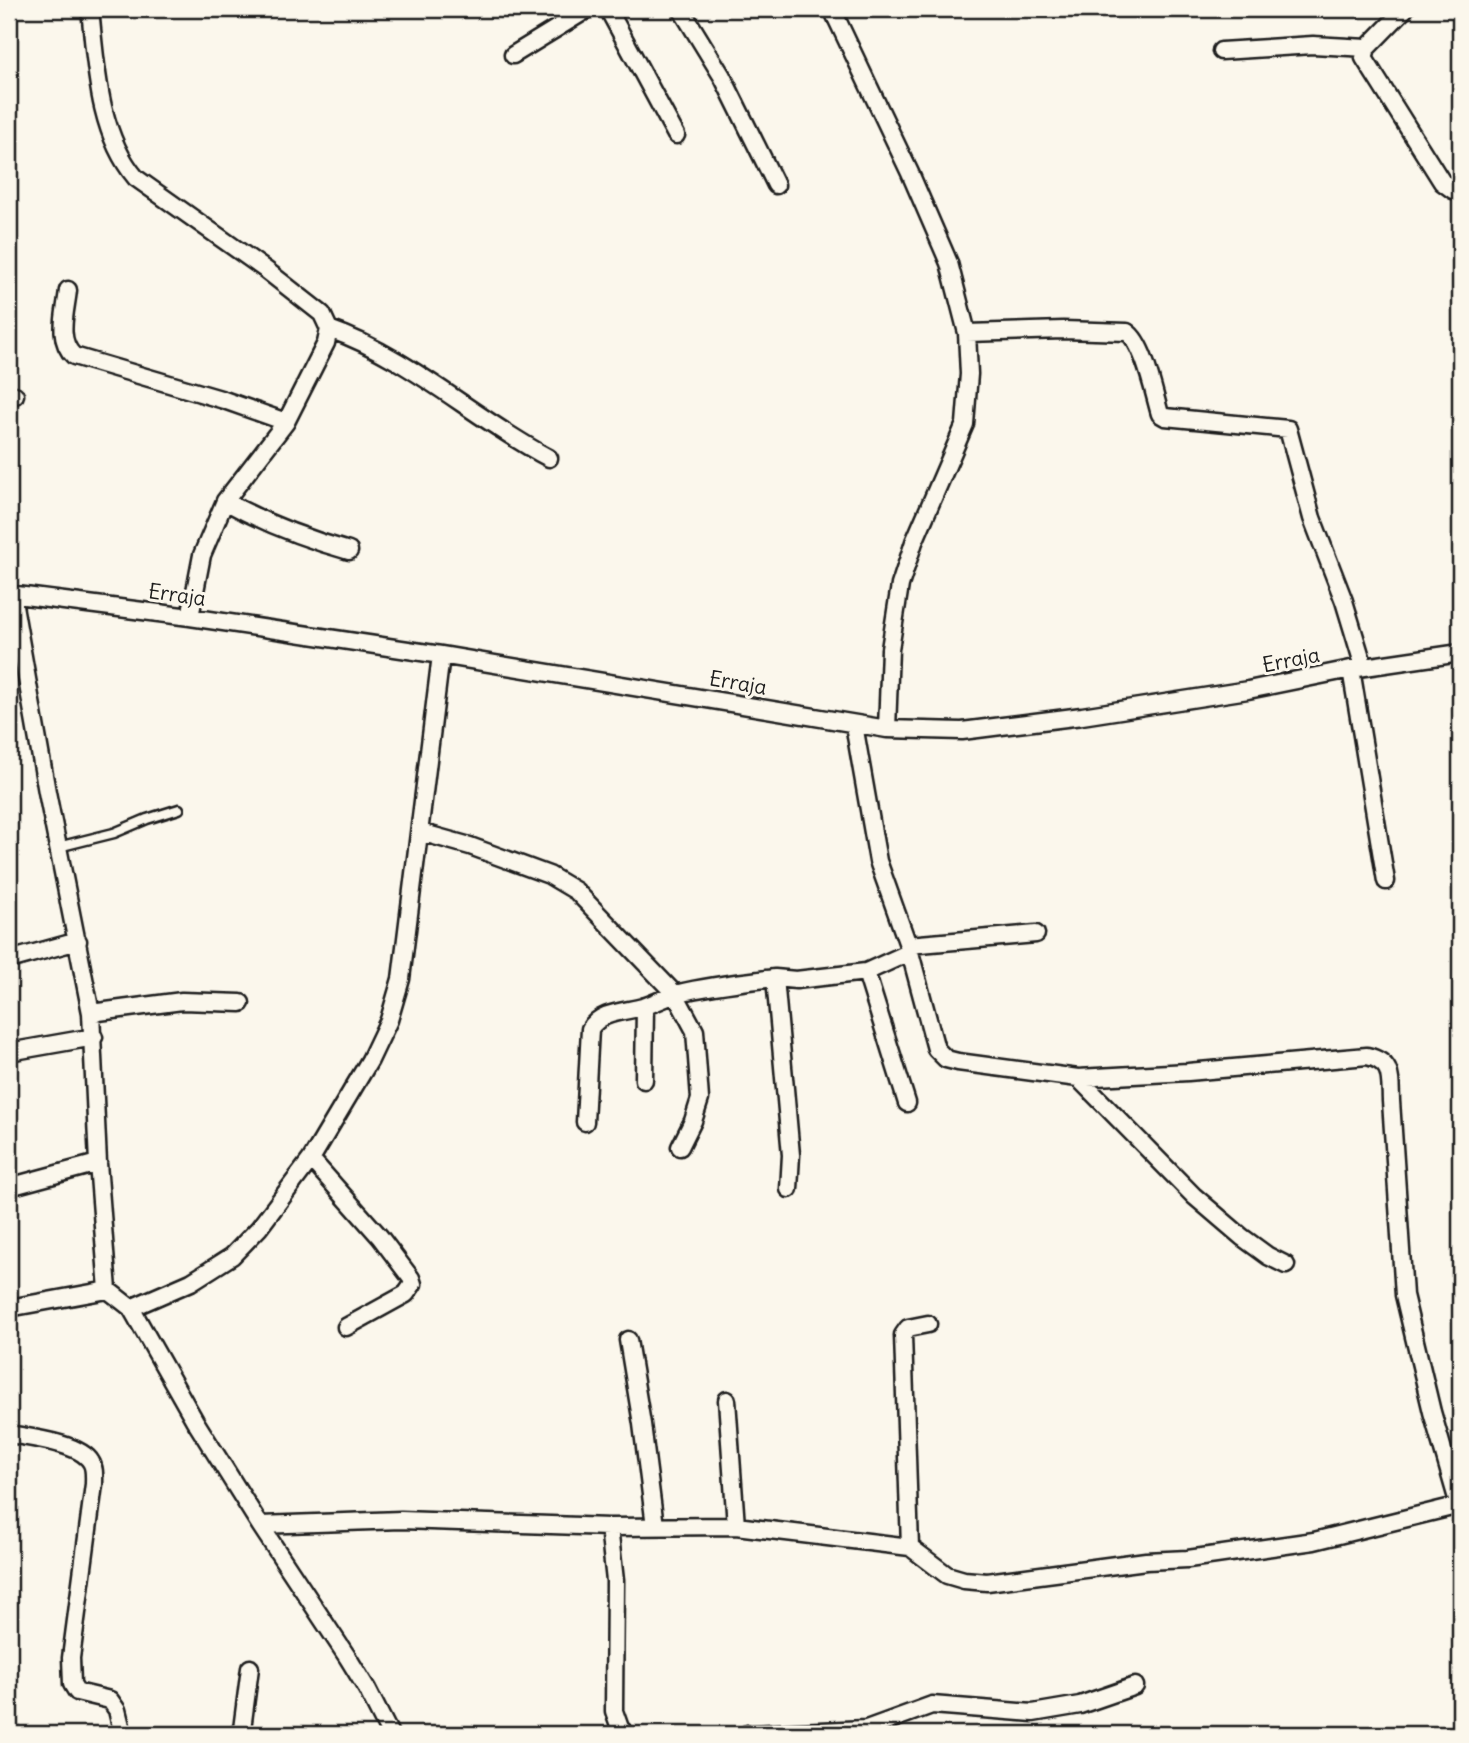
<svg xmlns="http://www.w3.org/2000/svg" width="1469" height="1743" font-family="Delius,sans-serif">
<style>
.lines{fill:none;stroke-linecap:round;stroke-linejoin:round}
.service-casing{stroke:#1c1c1c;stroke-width:13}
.minor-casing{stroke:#1c1c1c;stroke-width:21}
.service{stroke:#fbf7ec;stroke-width:8}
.minor{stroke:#fbf7ec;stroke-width:16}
.labels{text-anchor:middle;stroke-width:6;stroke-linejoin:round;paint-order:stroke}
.street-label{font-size:21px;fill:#1c1c1c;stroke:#fbf7ec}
</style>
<rect width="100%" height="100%" fill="#fbf7ec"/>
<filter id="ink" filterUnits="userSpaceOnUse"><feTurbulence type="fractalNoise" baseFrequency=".0143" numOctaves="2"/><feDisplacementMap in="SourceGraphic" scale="14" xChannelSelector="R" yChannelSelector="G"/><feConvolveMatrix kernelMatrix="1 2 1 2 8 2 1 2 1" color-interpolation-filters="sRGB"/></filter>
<g filter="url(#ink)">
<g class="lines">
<g class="service-casing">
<path id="service" d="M 58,847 L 114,833 L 147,819 L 179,809"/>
</g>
<g class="minor-casing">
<path id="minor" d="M 90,9 C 96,65 98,133 136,178 L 266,270 L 322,314 L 329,329 L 326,343 L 286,422 L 225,501 L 202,555 L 190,617
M 608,9 L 676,135
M 681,9 L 722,76 L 776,185
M 832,9 L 910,173 L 949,263 L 967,333 L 969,374 L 965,424 L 914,542 L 900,585 L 890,649 L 887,729
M 1405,9 L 1367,48 L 1364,58 L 1442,182 L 1453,190 L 1460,191
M 1221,51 L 1313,45 L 1367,48
M 513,55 L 588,9
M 68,290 C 66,311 56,340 74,356 L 224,400 L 286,422
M 329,329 C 410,357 473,418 549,458
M 967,333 L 1063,330 L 1127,332 C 1144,343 1154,394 1160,414 L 1165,417 L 1288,429 L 1312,518 L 1344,601 L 1364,667
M 9,394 L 15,395
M 225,501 C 264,523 306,539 349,551
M 9,594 L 190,617 L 441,655 L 887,729 L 962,731 L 1082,716 L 1248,690 L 1351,669 L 1460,653
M 12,594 L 47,792 L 91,1013 L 98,1163 L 108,1290 L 131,1308 L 195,1421 L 260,1525 L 348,1658 L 367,1689 L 390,1734
M 1351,669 L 1386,881
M 854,725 L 878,861 L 908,945 L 936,1049 L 946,1059 L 958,1062 L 1078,1078 L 1194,1196 L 1242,1237 L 1268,1256 L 1286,1265
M 420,832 L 470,846 L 549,875 L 576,891 L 675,994 L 695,1031 L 700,1099 L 693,1121 L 680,1147
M 908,945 L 1036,934
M 9,960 L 78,941
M 866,972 L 907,1103
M 91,1013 L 182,1001 L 241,1003
M 9,1052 L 94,1037
M 1078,1078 L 1188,1072 L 1367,1056 C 1393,1062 1390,1077 1391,1101 L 1404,1295 L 1432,1412 L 1460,1509
M 644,1080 L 645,1006
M 585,1122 L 590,1029 C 600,1011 625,1012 643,1007 C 655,1003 666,997 679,993 C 711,985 742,982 775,978
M 311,1159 L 380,1237 L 411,1278 L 413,1284 L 406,1294 L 346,1327
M 9,1187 L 98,1163
M 789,1189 L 791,1155 L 775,978 L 796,980 L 866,972 L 910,952
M 9,1308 L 108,1290
M 131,1308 L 191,1282 L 232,1256 L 259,1228 L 311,1159 L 370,1060 L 389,1020 L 401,979 L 441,655
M 628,1340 L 642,1424 L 655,1526
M 727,1400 L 736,1526
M 9,1434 C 30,1438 80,1443 91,1462 C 95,1468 94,1477 94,1484 L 71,1658 L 72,1684 L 77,1692 L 110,1700 L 117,1710 L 123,1734
M 260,1525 L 401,1520 L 609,1527 L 736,1526 L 910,1547 L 947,1575 L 964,1580 L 987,1582 L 1146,1561 L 1188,1559 L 1314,1541 L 1460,1505
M 609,1527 L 615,1581 L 614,1711 L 620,1728 L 626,1734
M 910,1547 L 903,1335 L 908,1328 L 928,1324
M 866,1729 L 932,1705 L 1033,1713 L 1080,1705 L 1135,1686
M 237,1734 L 242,1729 L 250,1668
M 747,1734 L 866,1729 L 869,1734"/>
</g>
<use href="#service" class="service"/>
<use href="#minor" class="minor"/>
</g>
</g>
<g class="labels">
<g class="street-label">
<text transform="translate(177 595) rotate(8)" y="7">Erraja</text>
<text transform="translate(1291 660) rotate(-11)" y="7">Erraja</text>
<text transform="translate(738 683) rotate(10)" y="7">Erraja</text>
</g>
</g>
<rect width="1469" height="1743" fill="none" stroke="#fbf7ec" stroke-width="35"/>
<rect x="18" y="18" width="1434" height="1708" fill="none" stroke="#1c1c1c" stroke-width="2.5" filter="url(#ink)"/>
</svg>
